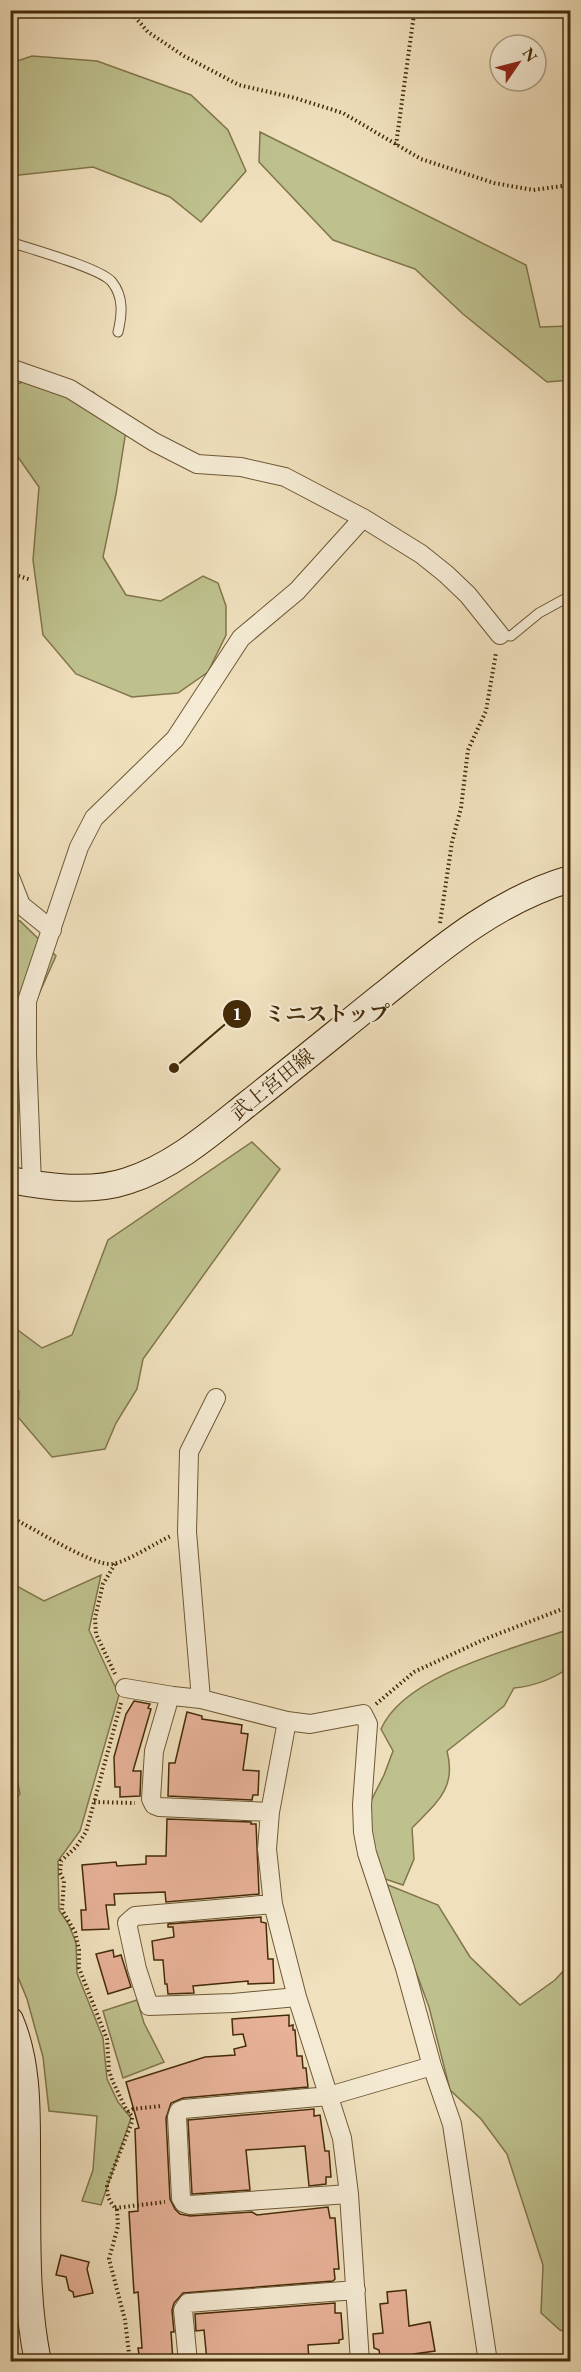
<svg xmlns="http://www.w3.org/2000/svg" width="581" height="2372" font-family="'EB Garamond','Noto Serif JP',serif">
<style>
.green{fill:#bec18e;stroke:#81764b;stroke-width:1.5}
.building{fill:#e8b298;stroke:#442b08;stroke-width:1.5}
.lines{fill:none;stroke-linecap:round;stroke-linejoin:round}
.lane-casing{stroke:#6f5835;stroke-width:11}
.street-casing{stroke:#6f5835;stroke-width:20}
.secondary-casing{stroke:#442b08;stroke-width:28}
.path{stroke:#442b08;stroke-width:4;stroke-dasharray:1.5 3;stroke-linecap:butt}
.lane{stroke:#f5ebd4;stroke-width:9}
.street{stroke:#f5ebd4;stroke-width:18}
.secondary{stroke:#f5ebd4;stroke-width:26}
.labels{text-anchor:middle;stroke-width:4.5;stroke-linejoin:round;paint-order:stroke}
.street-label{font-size:20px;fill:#442b08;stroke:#f5ebd4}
.leader{fill:none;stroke:#442b08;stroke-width:2}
.callout-dot{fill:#442b08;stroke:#f5ebd4;stroke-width:2}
.mark-label{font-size:18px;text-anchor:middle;font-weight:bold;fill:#fff}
.callout-label{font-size:21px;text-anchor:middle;font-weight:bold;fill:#442b08;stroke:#f5ebd4;stroke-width:4.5;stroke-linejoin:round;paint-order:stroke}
</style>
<rect width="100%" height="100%" fill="#f0e0bd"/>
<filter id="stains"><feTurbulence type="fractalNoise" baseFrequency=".00333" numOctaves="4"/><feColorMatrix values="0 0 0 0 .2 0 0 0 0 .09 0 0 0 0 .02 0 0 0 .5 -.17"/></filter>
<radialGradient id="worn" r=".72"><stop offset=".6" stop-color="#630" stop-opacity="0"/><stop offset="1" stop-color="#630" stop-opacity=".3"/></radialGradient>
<path class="green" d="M 32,56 L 97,61 L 191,95 L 228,130 L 246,171 L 201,222 L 170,197 L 93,167 L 11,176 L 11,63 Z
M 260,132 L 526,265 L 540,327 L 570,326 L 570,380 L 547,382 L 463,314 L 415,269 L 333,240 L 259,162 Z
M 25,381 L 93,392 L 127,424 L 116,494 L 103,557 L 126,595 L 161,601 L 203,576 L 218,583 L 226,606 L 226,635 L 208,672 L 178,693 L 132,697 L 76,674 L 43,635 L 33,560 L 39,487 L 11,447 L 10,387 Z
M 10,919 L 20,921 L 56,956 L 34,1005 L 11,1018 Z
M 252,1142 L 280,1169 L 143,1359 L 137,1389 L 116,1423 L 105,1449 L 52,1457 L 18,1417 L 19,1391 L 11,1387 L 11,1325 L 42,1348 L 72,1335 L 108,1240 Z
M 101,1575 L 89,1630 L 119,1695 L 80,1831 L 58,1861 L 59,1910 L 69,1925 L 76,1943 L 77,1973 L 103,2038 L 107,2079 L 118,2102 L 131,2118 L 101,2205 L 82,2201 L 93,2170 L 97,2116 L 49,2111 L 43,2057 L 27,1999 L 11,1960 L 11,1803 L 20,1794 L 11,1751 L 12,1727 L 11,1725 L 11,1587 L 15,1585 L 44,1601 Z
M 570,1629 L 570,1667 C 553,1679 535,1686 514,1688 L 504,1706 L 447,1751 C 457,1789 436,1803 412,1828 L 414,1859 L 403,1885 L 382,1878 L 369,1840 L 368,1807 L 384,1775 L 393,1751 L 381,1729 C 405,1674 516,1648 570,1629 Z
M 383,1883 L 438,1905 L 470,1957 L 520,2005 L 555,1980 L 570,1964 L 570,2333 L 560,2330 L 541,2313 L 543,2265 L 507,2154 L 481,2119 L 450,2090 L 429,2007 Z
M 137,2000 L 144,2023 L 164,2062 L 123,2078 L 103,2011 Z"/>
<path class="building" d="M 134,1701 L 150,1704 L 148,1708 L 151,1709 L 133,1771 L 141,1771 L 140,1796 L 120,1797 L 120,1787 L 115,1787 L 114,1757 L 126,1714 Z
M 187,1712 L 202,1716 L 202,1719 L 242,1725 L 241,1733 L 248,1734 L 243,1770 L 259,1771 L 258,1795 L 253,1795 L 252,1800 L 168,1796 L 169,1763 L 175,1763 Z
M 167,1819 L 251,1822 L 251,1824 L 256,1824 L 259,1894 L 166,1902 L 165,1892 L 114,1894 L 115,1905 L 106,1905 L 109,1929 L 82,1930 L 81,1910 L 86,1910 L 82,1865 L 116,1862 L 117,1866 L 146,1864 L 146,1856 L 166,1856 Z
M 261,1917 L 261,1922 L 266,1923 L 268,1959 L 273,1959 L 274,1983 L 248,1984 L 248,1981 L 193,1986 L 194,1993 L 168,1994 L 167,1984 L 165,1984 L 163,1960 L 154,1960 L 152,1941 L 174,1937 L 173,1927 L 168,1927 L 168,1924 Z
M 113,1950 L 114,1957 L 121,1955 L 131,1987 L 108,1994 L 96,1954 Z
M 289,2015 L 289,2026 L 293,2025 L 293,2030 L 295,2030 L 297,2056 L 302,2056 L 303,2068 L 306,2068 L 308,2087 L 183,2098 L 171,2103 L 166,2118 L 170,2199 L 175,2209 L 180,2214 L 190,2216 L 252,2212 L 257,2215 L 328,2207 L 330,2218 L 335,2218 L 339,2269 L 334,2269 L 335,2279 L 333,2281 L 183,2293 L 174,2303 L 172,2310 L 174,2332 L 171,2332 L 173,2361 L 140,2361 L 138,2348 L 142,2348 L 138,2292 L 134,2293 L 129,2212 L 138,2211 L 135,2129 L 139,2128 L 126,2082 L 205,2057 L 235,2055 L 234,2049 L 246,2046 L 243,2034 L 233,2035 L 232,2019 Z
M 314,2109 L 314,2116 L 320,2115 L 325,2151 L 329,2151 L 331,2177 L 326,2177 L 326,2184 L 309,2186 L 305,2146 L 246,2150 L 250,2190 L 192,2194 L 188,2120 Z
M 61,2255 L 89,2262 L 87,2269 L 93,2293 L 74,2297 L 73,2292 L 69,2290 L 66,2277 L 56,2275 Z
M 406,2290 L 409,2326 L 430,2322 L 435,2351 L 414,2354 L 414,2361 L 389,2361 L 388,2356 L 380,2356 L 379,2350 L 374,2348 L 373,2334 L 383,2333 L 380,2304 L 388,2303 L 387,2292 Z
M 335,2303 L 335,2313 L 341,2313 L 343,2339 L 339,2340 L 339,2343 L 308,2345 L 309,2361 L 207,2361 L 204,2330 L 196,2331 L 195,2314 Z"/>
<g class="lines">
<g class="lane-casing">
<path id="lane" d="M 10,242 C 30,249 101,268 112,282 C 124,297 122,315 118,332
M 500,635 L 511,636 L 539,613 L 570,596"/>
</g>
<g class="street-casing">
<path id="street" d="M 10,368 L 70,389 L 154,442 L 197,464 L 241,467 L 285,477 L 363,518 L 421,554 L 446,574 L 468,595 L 500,635
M 10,877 L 21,905 L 52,930
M 27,1055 L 32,1184
M 10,1063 L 27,1055 L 27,1001 L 79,847 L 94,818 L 175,739 L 241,638 L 297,591 L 363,518
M 125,1688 L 173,1696
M 201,1699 L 187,1532 L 189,1452 L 216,1398
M 270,1812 L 159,1807 L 154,1805 L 151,1799 L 154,1751 L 169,1699 L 173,1696 L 201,1699 L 287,1721
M 273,1904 L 135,1916 L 127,1923 L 137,1969 L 149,2006 L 233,2003 L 297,1997
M 349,2194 L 190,2205 L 184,2203 L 181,2198 L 177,2117 L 179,2111 L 184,2109 L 329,2096 L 432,2066
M 188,2362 L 183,2310 L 188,2303 L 356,2290
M 360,2362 L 349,2194 L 342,2138 L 297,1997 L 273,1904 L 267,1849 L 270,1812 L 287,1721 L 310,1724 L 363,1714 L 368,1724 L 362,1805 L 363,1832 L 367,1853 L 405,1968 L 432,2066 L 452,2124 L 488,2362"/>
</g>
<g class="secondary-casing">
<path id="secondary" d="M 10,1180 C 47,1187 91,1193 127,1181 C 172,1167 209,1135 245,1106 C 292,1069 337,1032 383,995 C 441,948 498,900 570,879
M 10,2020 C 28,2062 27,2110 27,2155 C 28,2224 24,2294 38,2362"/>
</g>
<path class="path" d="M 129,10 L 148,32 L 184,56 L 239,85 L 295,98 L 343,113 L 421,159 L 494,183 L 533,190 L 570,185
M 396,145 L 414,14 L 417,10
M 10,573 L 31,580
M 440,923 L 452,842 L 461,808 L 468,750 L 486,711 L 496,653
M 10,1517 C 32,1527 92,1566 112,1564 C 125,1563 157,1542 171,1536
M 115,1564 L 103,1584 L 95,1618 L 96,1634 L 116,1676
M 121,1703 L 86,1832 L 76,1847 L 61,1861 L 60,1873 L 64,1881 L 62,1910 L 75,1932 L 79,1950 L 79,1968 L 107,2039 L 109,2071 L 113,2082 L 126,2109 L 132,2116 L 132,2122 L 107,2185 C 107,2197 109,2201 117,2210 L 118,2226 L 109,2259 L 125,2320 L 130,2362
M 376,1704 L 414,1672 L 485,1639 L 570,1606
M 94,1802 L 135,1803
M 128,2112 L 133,2109 L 162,2106
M 115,2208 L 165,2202"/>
<use href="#lane" class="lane"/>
<use href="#street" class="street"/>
<use href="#secondary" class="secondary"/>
</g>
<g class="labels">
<g class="street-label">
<text transform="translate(272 1084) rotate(-39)" y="7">武上宮田線</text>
</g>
</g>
<path class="leader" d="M174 1068L237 1014"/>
<g class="callout-dot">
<circle cx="174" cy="1068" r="6"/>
<circle cx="237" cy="1014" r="15"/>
</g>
<g class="mark-label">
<text x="237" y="1020">1</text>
</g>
<g class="callout-label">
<text x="327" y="1021">ミニストップ</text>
</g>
<rect width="581" height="2372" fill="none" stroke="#f0e0bd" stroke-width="36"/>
<rect x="12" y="12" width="557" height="2348" fill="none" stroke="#442b08" stroke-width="3"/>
<rect x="18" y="18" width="545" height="2336" fill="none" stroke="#442b08" stroke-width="1.5"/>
<g transform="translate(518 63) rotate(55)"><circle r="28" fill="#f5ebd4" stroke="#ae9e82" stroke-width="1.5"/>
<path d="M0-4.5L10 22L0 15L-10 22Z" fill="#8f2418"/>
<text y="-9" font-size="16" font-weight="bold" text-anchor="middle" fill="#442b08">N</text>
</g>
<rect width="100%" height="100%" filter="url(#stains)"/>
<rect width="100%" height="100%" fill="url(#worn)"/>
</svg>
